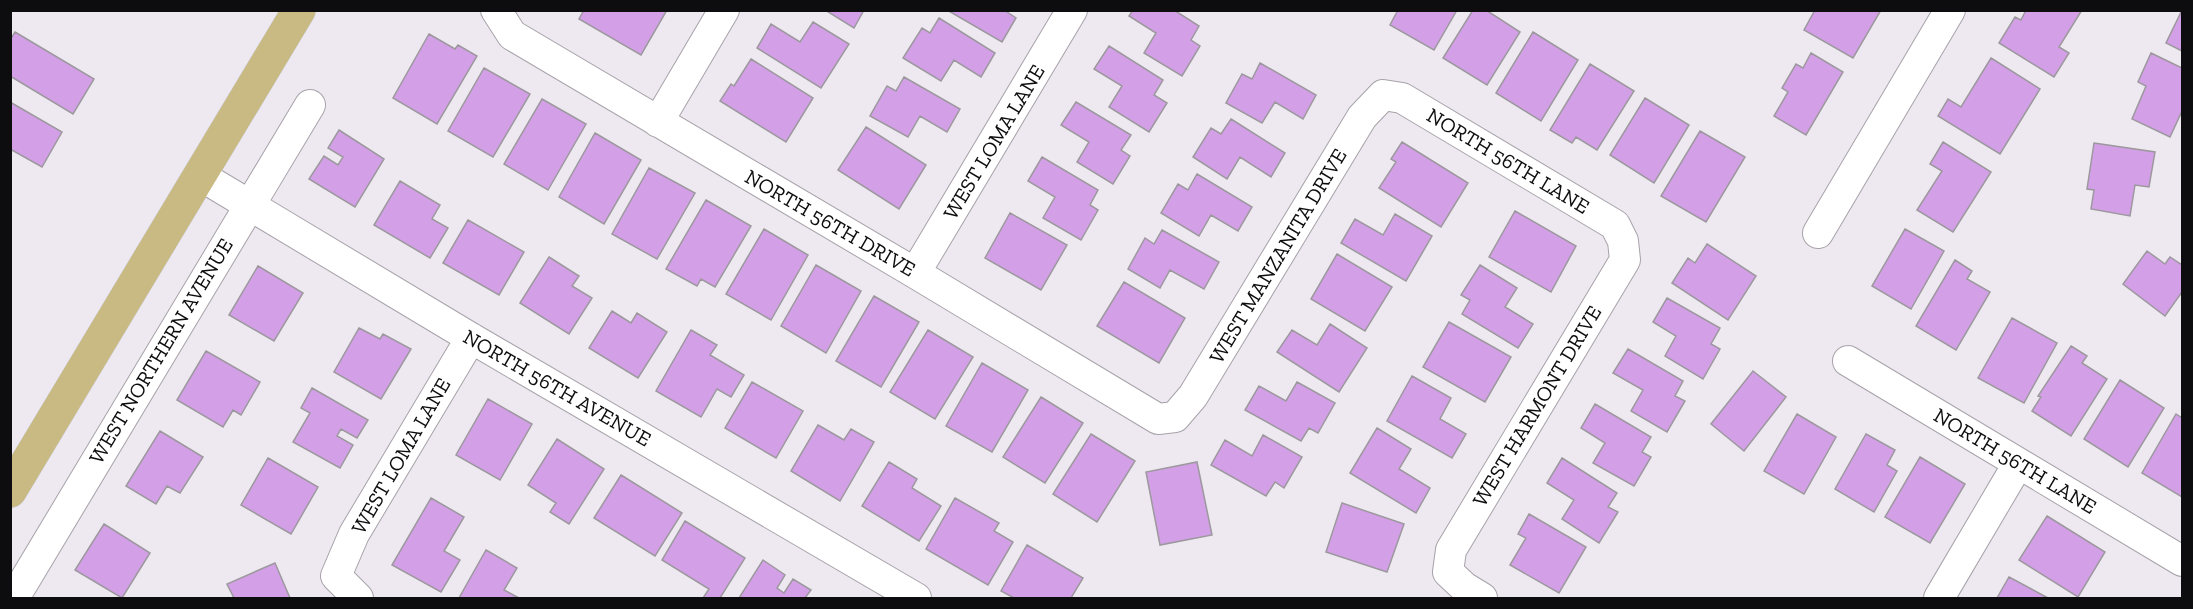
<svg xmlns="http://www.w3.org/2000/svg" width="2193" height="609" font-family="'Zilla Slab',serif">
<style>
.building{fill:#d3a0e7;stroke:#9c989e;stroke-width:1.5}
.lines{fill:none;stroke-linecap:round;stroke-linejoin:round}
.minor-casing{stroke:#a7a2a9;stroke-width:32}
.major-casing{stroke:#cacaca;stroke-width:34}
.minor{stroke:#fff;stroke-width:30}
.major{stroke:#c8ba82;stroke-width:33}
.labels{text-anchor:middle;stroke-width:5;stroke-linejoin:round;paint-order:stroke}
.street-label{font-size:21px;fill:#0d0c0e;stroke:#fff}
</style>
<rect width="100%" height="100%" fill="#eee9f0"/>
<path class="building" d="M 584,10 L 667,10 L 641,55 L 579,19 Z
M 825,10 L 864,10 L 854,28 Z
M 947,10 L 1004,10 L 1016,18 L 1002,42 Z
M 1133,10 L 1174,10 L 1199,26 L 1191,40 L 1200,46 L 1182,76 L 1144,53 L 1156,33 L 1129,16 Z
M 1398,10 L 1457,10 L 1434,50 L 1390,25 Z
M 1473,10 L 1486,10 L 1520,32 L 1487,85 L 1443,58 Z
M 1815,10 L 1881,10 L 1853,58 L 1804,30 Z
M 2026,10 L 2082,10 L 2059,47 L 2069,53 L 2054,77 L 1999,43 L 2015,17 L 2021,20 Z
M 2182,10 L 2182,51 L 2166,43 Z
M 939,18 L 995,53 L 981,77 L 954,60 L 941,81 L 903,58 L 922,28 L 930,33 Z
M 813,22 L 849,44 L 821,88 L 757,48 L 771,24 L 800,42 Z
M 15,32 L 94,79 L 73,114 L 10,76 L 10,40 Z
M 1533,32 L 1578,60 L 1541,121 L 1496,93 Z
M 429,34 L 455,49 L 458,45 L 477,56 L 437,124 L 393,98 Z
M 1109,46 L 1163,80 L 1154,95 L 1167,103 L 1149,132 L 1109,107 L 1122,86 L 1094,69 Z
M 1811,53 L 1843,72 L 1806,135 L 1774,116 L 1788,92 L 1782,88 L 1796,64 L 1803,68 Z
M 2151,53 L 2182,68 L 2182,111 L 2170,137 L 2132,119 L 2146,86 L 2138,82 Z
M 1991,58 L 2040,89 L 2000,154 L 1938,116 L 1948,99 L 1961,107 Z
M 751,59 L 813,98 L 786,142 L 720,101 L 731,84 L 734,86 Z
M 1260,63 L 1316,95 L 1303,119 L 1275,102 L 1262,123 L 1226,103 L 1242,74 L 1252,79 Z
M 1590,64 L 1634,91 L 1597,150 L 1576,137 L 1572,143 L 1550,130 Z
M 484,68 L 530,94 L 493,157 L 448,131 Z
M 904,77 L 960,109 L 947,132 L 920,116 L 908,137 L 870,116 L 887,86 L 896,91 Z
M 1645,98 L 1689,125 L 1654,183 L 1610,155 Z
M 542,99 L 586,124 L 548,190 L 504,164 Z
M 10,102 L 62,132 L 42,167 L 10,149 Z
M 1076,102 L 1131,135 L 1121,150 L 1130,156 L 1113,184 L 1077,162 L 1089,142 L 1061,125 Z
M 1231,119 L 1285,153 L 1271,177 L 1240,157 L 1227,179 L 1193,157 L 1211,128 L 1221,134 Z
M 866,127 L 926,165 L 899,209 L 838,170 Z
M 339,130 L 384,159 L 355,207 L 309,179 L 324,156 L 338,165 L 343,157 L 328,148 Z
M 1700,131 L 1745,157 L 1706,222 L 1661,196 Z
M 595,133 L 641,160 L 604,224 L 559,197 Z
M 1402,142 L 1468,183 L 1441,227 L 1379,188 L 1396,162 L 1391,159 Z
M 1943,142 L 1991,172 L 1953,232 L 1917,210 L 1942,171 L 1930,164 Z
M 2094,143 L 2155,152 L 2149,187 L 2135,185 L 2130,216 L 2091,209 L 2094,190 L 2087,189 Z
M 1042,157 L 1098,190 L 1090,205 L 1098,210 L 1081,240 L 1043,218 L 1055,197 L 1028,181 Z
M 649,168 L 695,193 L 657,259 L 612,234 Z
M 1197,174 L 1252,207 L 1238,231 L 1211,215 L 1199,236 L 1161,213 L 1178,184 L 1188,190 Z
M 400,181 L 440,205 L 432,219 L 448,228 L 430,258 L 374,225 Z
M 706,200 L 751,226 L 715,287 L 701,279 L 697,286 L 666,269 Z
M 1515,211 L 1576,246 L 1551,292 L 1489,257 Z
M 1010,213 L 1067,245 L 1041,290 L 985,258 Z
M 1395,214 L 1432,236 L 1406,281 L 1341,243 L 1355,219 L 1383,235 Z
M 468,220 L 524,252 L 499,295 L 443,263 Z
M 764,229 L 808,255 L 771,320 L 726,294 Z
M 1905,229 L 1944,251 L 1911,309 L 1872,286 Z
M 1162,230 L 1219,262 L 1204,289 L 1170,270 L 1160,288 L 1128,269 L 1145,238 L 1154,244 Z
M 1707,244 L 1756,276 L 1728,320 L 1672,283 L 1688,258 L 1695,263 Z
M 2147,251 L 2165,264 L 2170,257 L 2182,265 L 2182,292 L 2165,316 L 2123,284 Z
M 1337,254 L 1392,287 L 1365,331 L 1311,299 Z
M 549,257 L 579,276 L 572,286 L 592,298 L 569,334 L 520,303 Z
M 1955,260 L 1972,271 L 1967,279 L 1990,292 L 1956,350 L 1916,326 Z
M 816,265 L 861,291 L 826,353 L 781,326 Z
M 1480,265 L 1517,288 L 1505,307 L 1533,324 L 1518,348 L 1462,314 L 1470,300 L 1461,295 Z
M 258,266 L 303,293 L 274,341 L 229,315 Z
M 1124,282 L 1185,318 L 1159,363 L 1097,326 Z
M 874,296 L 919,322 L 881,387 L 836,361 Z
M 1667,298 L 1720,328 L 1711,344 L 1720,349 L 1703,379 L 1665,356 L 1676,336 L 1653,322 Z
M 612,311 L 631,323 L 637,313 L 667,332 L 638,378 L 589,348 Z
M 2012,318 L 2057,343 L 2024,403 L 1978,378 Z
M 1449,322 L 1511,357 L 1485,402 L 1423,367 Z
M 1330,324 L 1367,348 L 1339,392 L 1277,352 L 1292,330 L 1317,345 Z
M 359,328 L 380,339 L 383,334 L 411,349 L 381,399 L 334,372 Z
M 691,330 L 717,345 L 710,355 L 744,375 L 731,397 L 717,389 L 701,417 L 656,391 Z
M 928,330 L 973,357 L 935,419 L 890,392 Z
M 2071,346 L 2087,356 L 2082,363 L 2107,379 L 2071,436 L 2032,411 L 2041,397 L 2038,396 Z
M 1628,349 L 1683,381 L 1675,396 L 1685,401 L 1667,432 L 1631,411 L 1643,390 L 1613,373 Z
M 206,351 L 260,382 L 241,415 L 233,410 L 223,427 L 177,400 Z
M 982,363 L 1028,390 L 992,452 L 946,426 Z
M 1753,371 L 1786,397 L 1744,451 L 1711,424 Z
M 1412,376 L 1451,398 L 1440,419 L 1466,434 L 1452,458 L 1387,421 Z
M 2120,380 L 2164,408 L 2128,467 L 2084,439 Z
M 752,382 L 803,411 L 776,458 L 725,428 Z
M 1297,382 L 1335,403 L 1318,433 L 1309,428 L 1301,441 L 1245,410 L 1259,386 L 1286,401 Z
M 312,388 L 368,420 L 357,438 L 341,429 L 337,436 L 353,445 L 340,468 L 293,442 L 310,413 L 301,408 Z
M 1041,397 L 1083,423 L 1045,483 L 1003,457 Z
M 488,399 L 532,424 L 500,480 L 456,455 Z
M 1595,404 L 1651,437 L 1642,452 L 1651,457 L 1634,486 L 1593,463 L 1605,443 L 1581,428 Z
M 1797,414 L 1836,437 L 1804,494 L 1764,471 Z
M 2176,414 L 2182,418 L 2182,497 L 2142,473 Z
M 818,425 L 844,440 L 851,429 L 874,442 L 840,501 L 791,471 Z
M 1377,428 L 1411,449 L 1399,469 L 1430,488 L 1416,513 L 1350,473 Z
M 160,431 L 203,457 L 180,493 L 167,486 L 156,504 L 126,486 Z
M 1091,434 L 1135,461 L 1097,522 L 1053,494 Z
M 1866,434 L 1895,450 L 1887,465 L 1897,471 L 1874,512 L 1835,489 Z
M 1263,435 L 1302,457 L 1284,488 L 1275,482 L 1266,496 L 1211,465 L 1225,440 L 1252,456 Z
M 557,439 L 604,469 L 569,524 L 550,512 L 556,503 L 528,485 Z
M 1920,457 L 1965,484 L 1930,543 L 1885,517 Z
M 268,458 L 318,487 L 291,534 L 241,505 Z
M 1562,458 L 1617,493 L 1608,507 L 1618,512 L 1599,543 L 1562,519 L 1574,500 L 1547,483 Z
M 889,462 L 917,479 L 912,488 L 941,506 L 919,541 L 862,506 Z
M 1197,462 L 1212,535 L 1160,545 L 1146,472 Z
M 621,475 L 682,513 L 655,556 L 594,518 Z
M 431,498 L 464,517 L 444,551 L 460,560 L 441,592 L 392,565 Z
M 955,498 L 999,523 L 994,531 L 1013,542 L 988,585 L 926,549 Z
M 1342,503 L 1404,524 L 1387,572 L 1326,552 Z
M 1529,514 L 1586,547 L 1559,593 L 1510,565 L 1526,538 L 1518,534 Z
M 2047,516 L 2105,552 L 2078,597 L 2019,560 Z
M 685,521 L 745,558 L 720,598 L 703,598 L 709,589 L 662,560 Z
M 104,524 L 150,553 L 122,598 L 75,570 Z
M 1027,545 L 1083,578 L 1071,598 L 1014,598 L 1001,591 Z
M 486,550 L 517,568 L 504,590 L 519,598 L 459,598 Z
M 763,560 L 785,575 L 777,588 L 784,593 L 793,579 L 811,590 L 805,598 L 739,598 Z
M 275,563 L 290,598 L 234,598 L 227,584 Z
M 2009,577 L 2048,598 L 1997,598 Z"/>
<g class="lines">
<g class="minor-casing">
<path id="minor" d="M 496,10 L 512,35 L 915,273 L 1158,419 L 1175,417 L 1193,396 L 1362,117 L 1383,95 L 1402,98 L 1615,225 L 1623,241 L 1625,260 L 1451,550 L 1448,572 L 1464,587 L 1482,598
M 658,122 L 724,10
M 201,176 L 471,338 L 916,598
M 1818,233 L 1950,10
M 915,273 L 1072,10
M 1848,361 L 2182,561
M 14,598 L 310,105
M 358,598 L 336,576 L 354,534 L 471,338
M 1939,598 L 2018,464"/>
</g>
<g class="major-casing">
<path id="major" d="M 10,491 L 299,10"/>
</g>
<use href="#minor" class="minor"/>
<use href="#major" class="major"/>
</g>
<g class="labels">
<g class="street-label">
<text transform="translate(994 142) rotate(-59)" y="7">WEST LOMA LANE</text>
<text transform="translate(1508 161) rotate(31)" y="7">NORTH 56TH LANE</text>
<text transform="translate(830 223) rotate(30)" y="7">NORTH 56TH DRIVE</text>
<text transform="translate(1278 256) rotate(-59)" y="7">WEST MANZANITA DRIVE</text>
<text transform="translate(161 351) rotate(-59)" y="7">WEST NORTHERN AVENUE</text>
<text transform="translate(557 388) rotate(30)" y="7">NORTH 56TH AVENUE</text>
<text transform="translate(1537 406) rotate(-59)" y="7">WEST HARMONT DRIVE</text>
<text transform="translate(401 456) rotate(-60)" y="7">WEST LOMA LANE</text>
<text transform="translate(2015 461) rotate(31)" y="7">NORTH 56TH LANE</text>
</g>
</g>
<rect width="2193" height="609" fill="none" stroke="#0d0c0e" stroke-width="24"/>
</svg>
